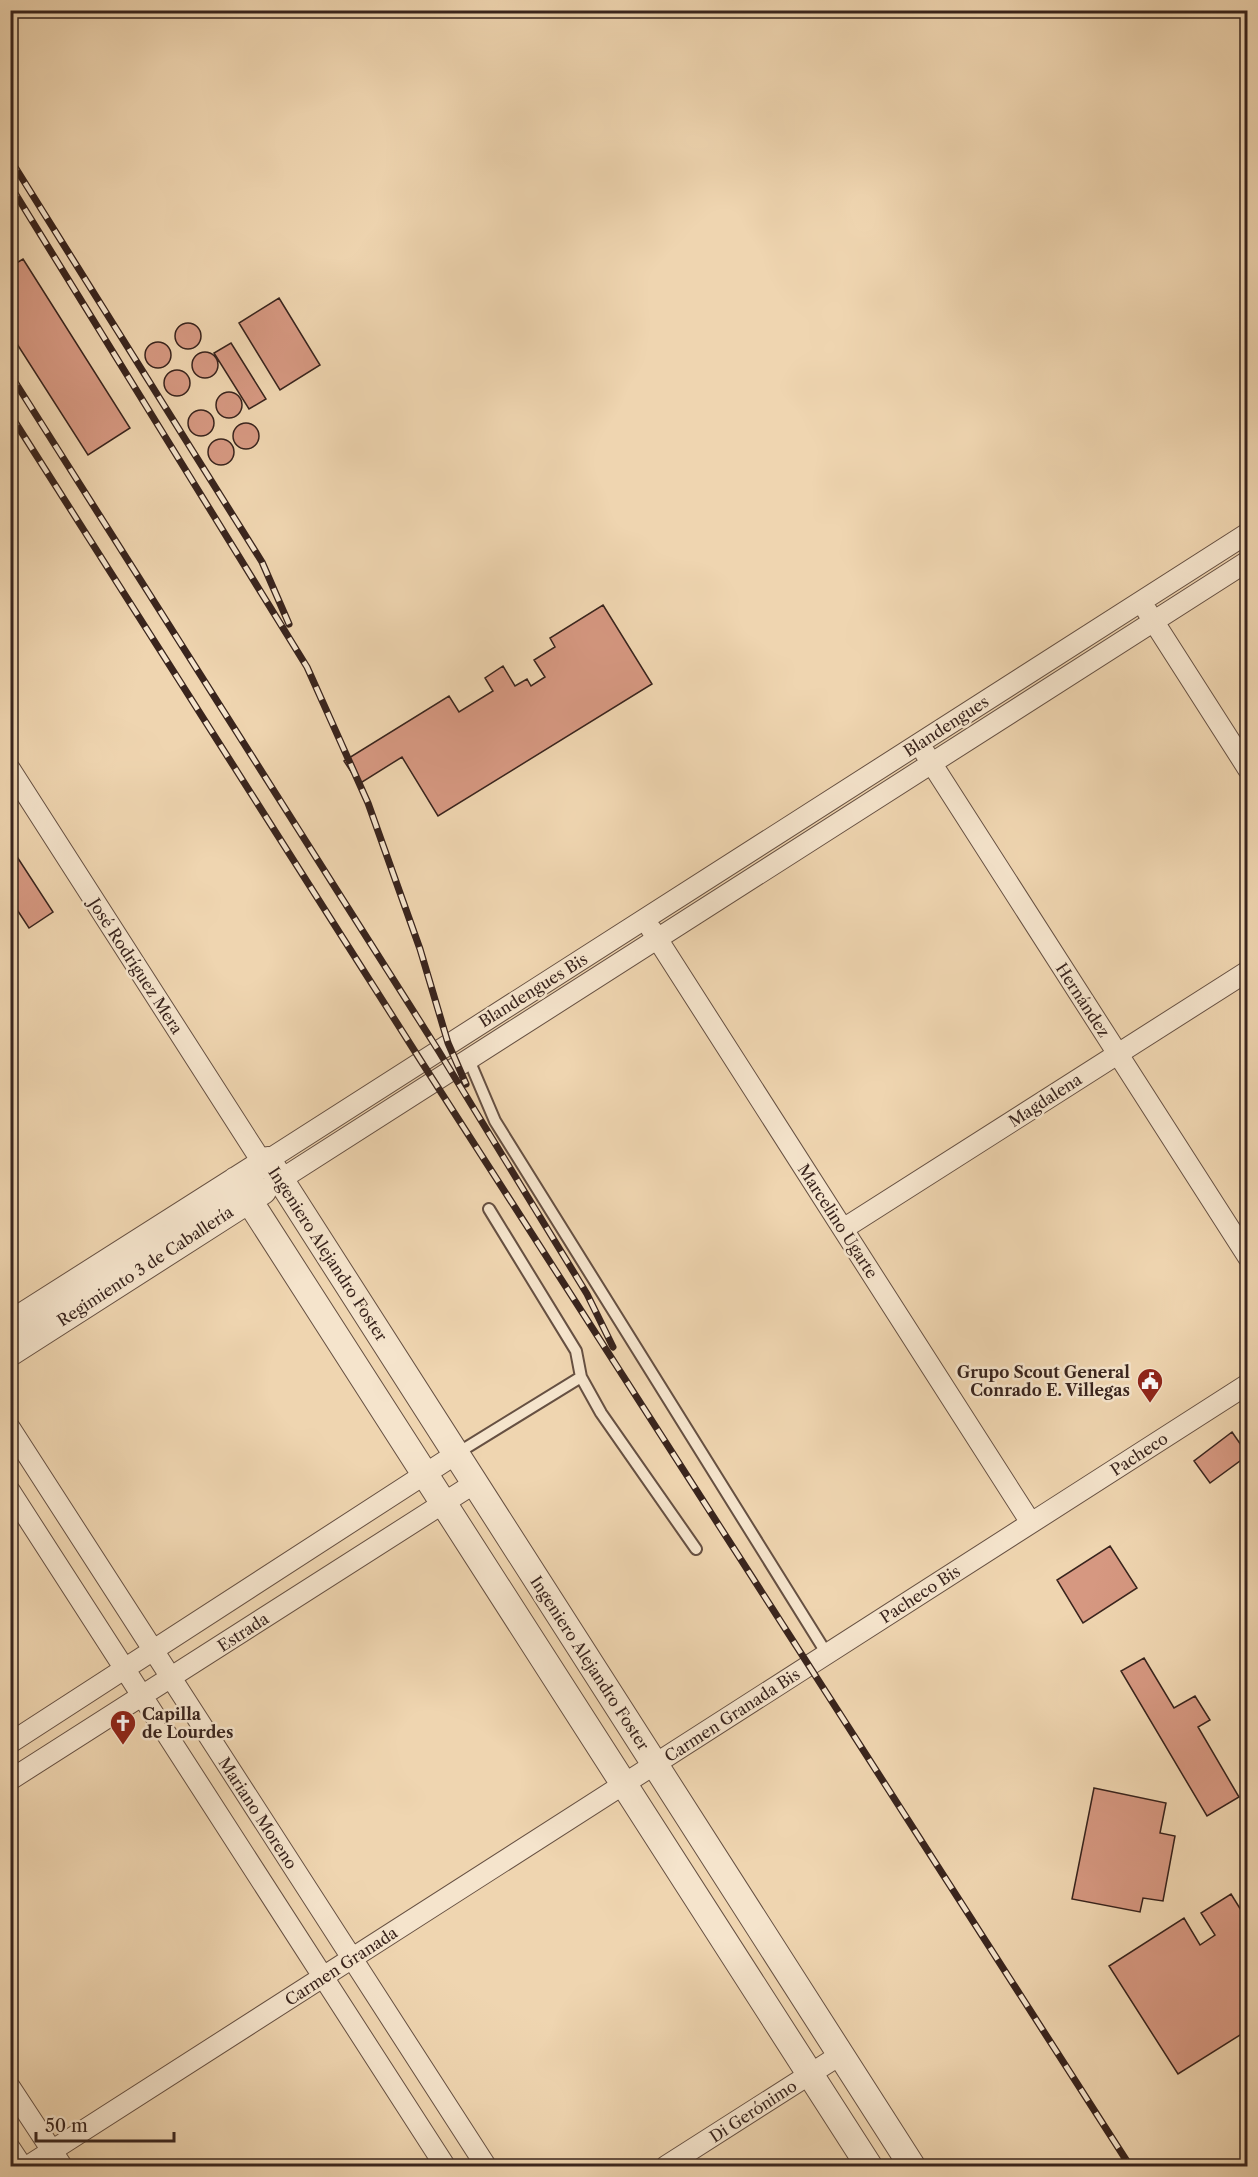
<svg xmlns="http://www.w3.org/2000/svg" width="1258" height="2177" font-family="'Libre Caslon Text',serif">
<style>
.building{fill:#d69881;stroke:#39241d;stroke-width:1.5}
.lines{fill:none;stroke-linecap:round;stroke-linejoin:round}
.service-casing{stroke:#665042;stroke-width:14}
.minor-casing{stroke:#665042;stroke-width:22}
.tertiary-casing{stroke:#665042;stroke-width:28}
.service{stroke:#f5e4cc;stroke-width:10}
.minor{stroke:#f5e4cc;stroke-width:20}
.tertiary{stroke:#f5e4cc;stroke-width:26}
.rail-casing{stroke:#39241d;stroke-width:7}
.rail{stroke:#f5e4cc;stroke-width:4.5;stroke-dasharray:14;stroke-linecap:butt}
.labels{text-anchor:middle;stroke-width:5;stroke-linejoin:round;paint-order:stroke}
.street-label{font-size:16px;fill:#39241d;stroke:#f5e4cc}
.poi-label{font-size:16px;font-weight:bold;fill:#39241d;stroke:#f5e4cc;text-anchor:end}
</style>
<rect width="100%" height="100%" fill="#efd5b0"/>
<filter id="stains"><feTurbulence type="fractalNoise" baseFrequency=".00333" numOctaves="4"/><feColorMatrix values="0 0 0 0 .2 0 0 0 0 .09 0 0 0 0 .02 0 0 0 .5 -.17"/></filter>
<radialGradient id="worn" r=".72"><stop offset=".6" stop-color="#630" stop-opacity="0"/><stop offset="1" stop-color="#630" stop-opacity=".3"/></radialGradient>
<path class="building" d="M 23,259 L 130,428 L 88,455 L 10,333 L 10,267 Z
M 279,298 L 320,365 L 280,390 L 239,323 Z
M175 336a13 13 0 1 1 26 0a13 13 0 1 1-26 0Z
M145 355a13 13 0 1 1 26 0a13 13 0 1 1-26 0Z
M 231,343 L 266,399 L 249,409 L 214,353 Z
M192 365a13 13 0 1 1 26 0a13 13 0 1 1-26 0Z
M164 383a13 13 0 1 1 26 0a13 13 0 1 1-26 0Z
M216 405a13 13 0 1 1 26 0a13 13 0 1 1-26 0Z
M188 423a13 13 0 1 1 26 0a13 13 0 1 1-26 0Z
M233 436a13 13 0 1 1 26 0a13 13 0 1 1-26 0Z
M208 452a13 13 0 1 1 26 0a13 13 0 1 1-26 0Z
M 603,605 L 652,684 L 438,816 L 402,757 L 359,784 L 344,761 L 449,696 L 459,712 L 493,691 L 485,678 L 503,666 L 515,686 L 527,679 L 531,686 L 545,677 L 534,660 L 555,647 L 550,638 Z
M 10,846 L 53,912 L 29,928 L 10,899 Z
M 1232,1432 L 1248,1455 L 1210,1483 L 1194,1461 Z
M 1110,1546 L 1137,1588 L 1083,1623 L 1057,1580 Z
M 1144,1658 L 1174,1708 L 1195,1696 L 1210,1720 L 1198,1727 L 1239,1797 L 1207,1816 L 1121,1671 Z
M 1094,1788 L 1166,1803 L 1160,1833 L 1175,1836 L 1163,1901 L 1143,1898 L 1140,1912 L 1072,1899 Z
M 1231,1894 L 1244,1915 L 1248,1913 L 1248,2030 L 1178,2074 L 1109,1966 L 1184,1918 L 1200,1945 L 1215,1935 L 1201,1913 Z"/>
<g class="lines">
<g class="service-casing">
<path id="service" d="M 469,1060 L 495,1121 L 827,1654
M 489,1209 L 576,1351 L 581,1377 L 601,1413 L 696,1549
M 456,1454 L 581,1377"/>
</g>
<g class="minor-casing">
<path id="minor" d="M 1147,611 L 1248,769
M 925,753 L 1248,1257
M 10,769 L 262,1162
M 651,929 L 1031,1523
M 268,1160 L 1248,533
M 280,1180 L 1248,561
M 843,1229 L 1248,971
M 10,1428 L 486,2166
M 10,1491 L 445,2166
M 10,1743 L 456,1454
M 10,1780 L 475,1483
M 10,2087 L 62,2166
M 10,2148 L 22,2166
M 28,2166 L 1248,1384
M 666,2166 L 840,2055"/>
</g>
<g class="tertiary-casing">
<path id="tertiary" d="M 236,1180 L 869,2166
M 10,1324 L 268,1160 L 912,2166
M 10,1353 L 263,1191"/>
</g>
<use href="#service" class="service"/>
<use href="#minor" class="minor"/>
<use href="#tertiary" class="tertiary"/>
<g class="rail-casing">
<path id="rail" d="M 10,159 L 262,562 L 289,624
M 10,185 L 307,667 L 368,803 L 420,949 L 448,1043 L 466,1084
M 10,374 L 438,1050 L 587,1294 L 613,1347
M 10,414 L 421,1061 L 1130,2166"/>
</g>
<use href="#rail" class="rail"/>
</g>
<defs>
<g id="civic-pin" transform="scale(1.35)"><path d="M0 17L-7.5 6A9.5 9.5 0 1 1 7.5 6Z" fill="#8f2418" stroke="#f5e4cc"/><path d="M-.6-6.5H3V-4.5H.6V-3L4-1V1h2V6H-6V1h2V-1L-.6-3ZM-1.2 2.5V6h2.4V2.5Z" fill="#fff"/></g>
<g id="church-pin" transform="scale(1.35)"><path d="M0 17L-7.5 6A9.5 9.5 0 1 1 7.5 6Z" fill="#8f2418" stroke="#f5e4cc"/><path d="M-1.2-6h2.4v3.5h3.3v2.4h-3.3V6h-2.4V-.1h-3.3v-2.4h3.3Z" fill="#fff"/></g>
</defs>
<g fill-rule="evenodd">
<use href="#civic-pin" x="1150" y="1381"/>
<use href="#church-pin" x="123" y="1723"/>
</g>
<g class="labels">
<g class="street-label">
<text transform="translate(946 726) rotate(-33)" y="6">Blandengues</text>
<text transform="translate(136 966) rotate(57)" y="6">José Rodríguez Mera</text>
<text transform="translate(533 990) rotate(-32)" y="6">Blandengues Bis</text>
<text transform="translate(1083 1000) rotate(57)" y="6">Hernández</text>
<text transform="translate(1045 1100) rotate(-33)" y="6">Magdalena</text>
<text transform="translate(838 1221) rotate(57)" y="6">Marcelino Ugarte</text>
<text transform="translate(328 1254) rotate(57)" y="6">Ingeniero Alejandro Foster</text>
<text transform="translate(145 1266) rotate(-33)" y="6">Regimiento 3 de Caballería</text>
<text transform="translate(1139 1454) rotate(-33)" y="6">Pacheco</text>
<text transform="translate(920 1594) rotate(-33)" y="6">Pacheco Bis</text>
<text transform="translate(243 1632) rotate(-33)" y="6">Estrada</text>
<text transform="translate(590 1663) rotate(57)" y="6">Ingeniero Alejandro Foster</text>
<text transform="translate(732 1715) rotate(-33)" y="6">Carmen Granada Bis</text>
<text transform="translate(258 1813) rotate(57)" y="6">Mariano Moreno</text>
<text transform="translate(341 1966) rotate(-33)" y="6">Carmen Granada</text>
<text transform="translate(753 2111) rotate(-33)" y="6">Di Gerónimo</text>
</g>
<g class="poi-label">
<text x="1130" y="1378">Grupo Scout General<tspan x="1130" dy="18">Conrado E. Villegas</tspan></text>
<text x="142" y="1720" text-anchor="start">Capilla<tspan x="142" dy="18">de Lourdes</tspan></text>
</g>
</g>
<rect width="1258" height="2177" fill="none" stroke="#efd5b0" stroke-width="36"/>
<rect x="12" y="12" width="1234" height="2153" fill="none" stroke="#39241d" stroke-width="3"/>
<rect x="18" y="18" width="1222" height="2141" fill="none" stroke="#39241d" stroke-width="1.5"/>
<path d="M36 2132v9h138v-9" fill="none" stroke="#39241d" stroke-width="3"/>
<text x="45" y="2132" font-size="18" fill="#39241d" stroke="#f5e4cc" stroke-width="4.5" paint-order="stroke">50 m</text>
<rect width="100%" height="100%" filter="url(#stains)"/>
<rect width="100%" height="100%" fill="url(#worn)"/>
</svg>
